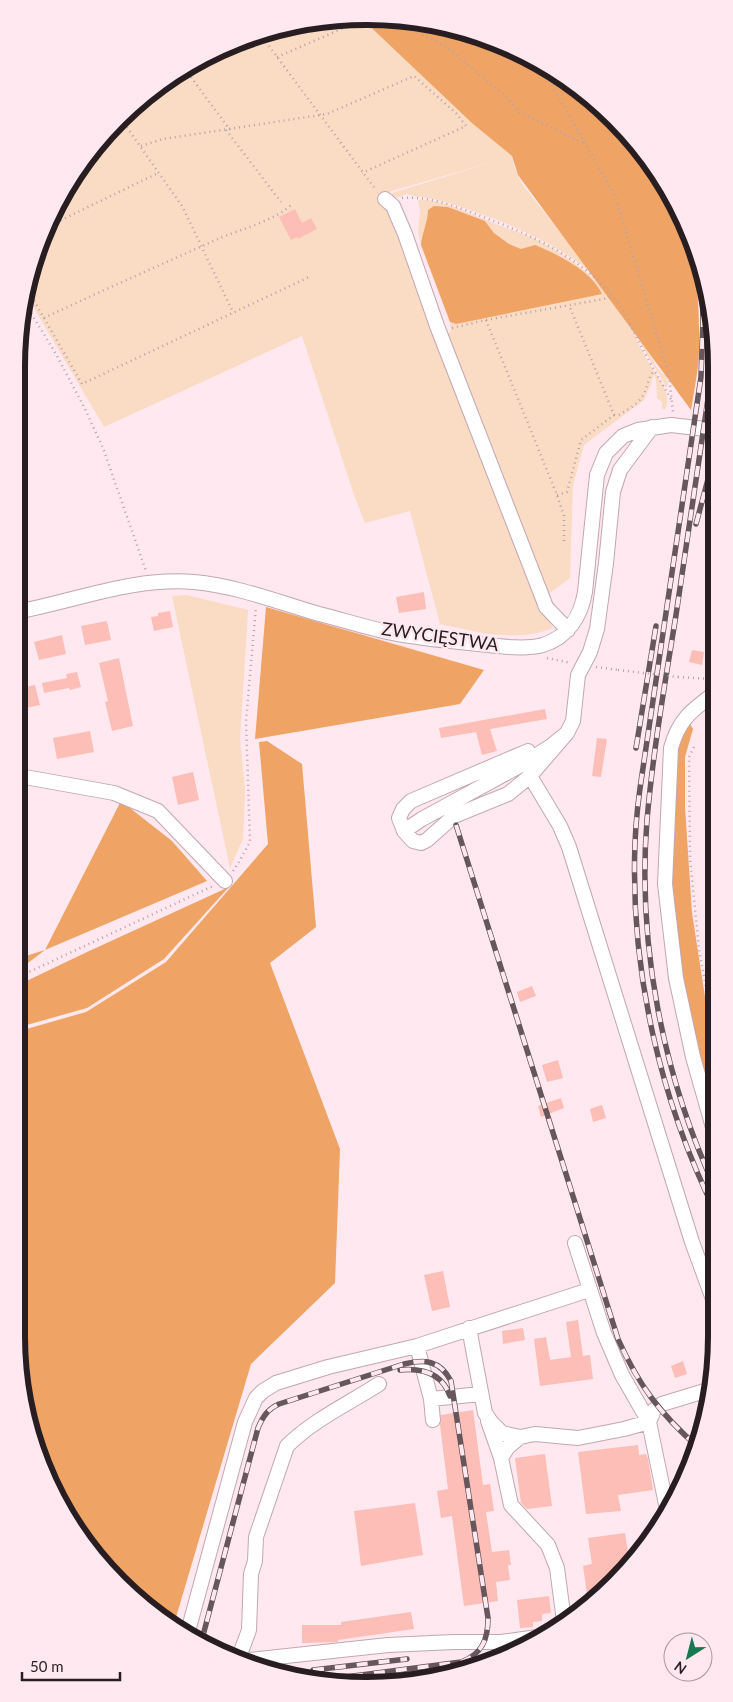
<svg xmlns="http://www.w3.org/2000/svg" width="733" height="1702" font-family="Lato,sans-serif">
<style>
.green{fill:#fadbc3}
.forest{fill:#efa465}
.building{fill:#fcbeb7}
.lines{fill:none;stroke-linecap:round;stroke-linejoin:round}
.minor-casing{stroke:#c2a7b1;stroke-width:16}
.path{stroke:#b6a3aa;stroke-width:2.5;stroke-dasharray:1 4;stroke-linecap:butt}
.minor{stroke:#fff;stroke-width:14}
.rail-casing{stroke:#65575c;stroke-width:5.5}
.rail{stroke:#ffe8f0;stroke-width:4;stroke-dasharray:11;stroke-linecap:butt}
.path-bridge{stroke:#b6a3aa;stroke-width:2.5;stroke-dasharray:1 4;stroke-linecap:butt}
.labels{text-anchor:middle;stroke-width:5;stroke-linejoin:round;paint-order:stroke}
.street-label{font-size:18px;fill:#281e22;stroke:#ffe8f0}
.rim{fill:none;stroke:#281e22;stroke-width:6}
</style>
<rect width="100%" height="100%" fill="#ffe8f0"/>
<path class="green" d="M 344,17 L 361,18 L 473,124 L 512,156 L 514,167 L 522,184 L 589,269 L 608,286 L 625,308 L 656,366 L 663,374 L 666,374 L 668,384 L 666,388 C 661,375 652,364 645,351 C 633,330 625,308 608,289 C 572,247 494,216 441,201 C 429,198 418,197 407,194 L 400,197 L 389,196 L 389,194 L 496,161 L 385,193 L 385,205 C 440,346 489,490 553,628 C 515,643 478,632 440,624 L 410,511 L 365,523 L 354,495 L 302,336 L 104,427 L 28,298 L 35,254 L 63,191 L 103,135 L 154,88 L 212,52 L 276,28 Z
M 418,200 C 442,199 465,212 487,220 C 499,226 513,230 526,235 C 566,252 600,279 624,315 C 634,330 639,348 649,363 C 656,374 675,397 664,410 L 662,409 L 662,402 L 657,398 L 656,380 L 654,374 L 651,384 L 644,400 L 584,445 L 573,485 L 570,578 L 546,596 L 443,334 L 451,332 L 450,322 L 456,324 L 599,287 L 581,270 L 559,255 L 521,249 L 509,244 L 494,233 L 485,221 L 448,207 C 430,218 423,222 421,245 L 418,232 L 420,212 Z
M 187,595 L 248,610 L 240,739 L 245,790 L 243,839 L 230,868 L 172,596 Z"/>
<path class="forest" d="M 361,18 L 412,19 L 479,35 L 579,88 L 644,153 L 689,231 C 697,271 700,313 699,353 C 698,372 694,392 691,410 L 518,175 L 512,156 L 473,124 Z
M 434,206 L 448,207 L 485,221 L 494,233 L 509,244 L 521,249 L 535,245 C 557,254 592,271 602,294 L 456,324 L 450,322 L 421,245 C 422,232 428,222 428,210 Z
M 266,607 L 484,670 L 460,704 L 255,739 Z
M 690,724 L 693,729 L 685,757 L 685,807 L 692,913 L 708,1016 L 716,1027 L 716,1119 C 703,1070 689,1021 680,971 C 669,899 672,826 671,754 L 676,742 Z
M 267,741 L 302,764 L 316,927 L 270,963 L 340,1149 L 335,1283 L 251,1364 L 174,1624 L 103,1566 L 63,1510 L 35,1448 L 16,1335 L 16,1032 L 86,1012 L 166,962 L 268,844 L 259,742 Z
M 121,801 L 172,841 L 207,881 L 45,950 L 16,972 L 16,959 L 45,950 Z
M 229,887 L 164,959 L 87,1008 L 16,1028 L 16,986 L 87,952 Z"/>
<path class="building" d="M 295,209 L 302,223 L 311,218 L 317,229 L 298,239 L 297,237 L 291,240 L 279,217 Z
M 424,592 L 426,609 L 399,613 L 396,597 Z
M 170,611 L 173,627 L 154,631 L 151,617 L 158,616 L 158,613 Z
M 107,621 L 111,640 L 85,645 L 81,626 Z
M 62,635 L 66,654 L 39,660 L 34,642 Z
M 692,650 L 704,652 L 702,665 L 689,662 Z
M 119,658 L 133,726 L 112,731 L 105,702 L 108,701 L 99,663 Z
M 77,672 L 81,687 L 70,690 L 69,688 L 44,693 L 42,683 L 67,678 L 66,674 Z
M 35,685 L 40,705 L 16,710 L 16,689 Z
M 545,709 L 547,719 L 490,729 L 497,751 L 482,755 L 476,732 L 441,738 L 439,728 Z
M 90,731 L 94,752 L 57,759 L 53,738 Z
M 597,738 L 607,739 L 601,777 L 592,776 Z
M 193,772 L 199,800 L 178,805 L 172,777 Z
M 532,986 L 536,996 L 520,1002 L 517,992 Z
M 558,1060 L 563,1078 L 547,1082 L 542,1065 Z
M 561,1098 L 564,1108 L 541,1117 L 538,1106 Z
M 602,1105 L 606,1118 L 593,1122 L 590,1109 Z
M 443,1271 L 450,1307 L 432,1311 L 424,1275 Z
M 578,1320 L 583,1356 L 590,1355 L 593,1379 L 540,1386 L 534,1339 L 546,1337 L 550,1360 L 571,1357 L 566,1322 Z
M 523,1328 L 525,1340 L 503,1344 L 502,1331 Z
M 683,1361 L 687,1374 L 675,1378 L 671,1366 Z
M 473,1410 L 483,1485 L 490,1484 L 494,1511 L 486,1512 L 492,1552 L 509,1550 L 511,1565 L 508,1565 L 510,1580 L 496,1582 L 498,1601 L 464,1606 L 452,1516 L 441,1518 L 437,1491 L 448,1489 L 440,1425 L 441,1415 Z
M 638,1445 L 639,1455 L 646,1454 L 648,1459 L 653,1490 L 618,1495 L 621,1511 L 586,1514 L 578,1452 Z
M 545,1454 L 552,1506 L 527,1509 L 521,1503 L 515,1458 Z
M 415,1503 L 423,1555 L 361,1566 L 354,1511 Z
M 625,1533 L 630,1566 L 588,1601 L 583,1566 L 592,1564 L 588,1538 Z
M 549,1596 L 551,1613 L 542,1614 L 542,1621 L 533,1622 L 533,1627 L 520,1628 L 517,1600 Z
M 411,1612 L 414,1629 L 338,1640 L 338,1642 L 302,1643 L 302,1625 L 341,1625 L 341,1622 Z"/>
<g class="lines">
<g class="minor-casing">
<path id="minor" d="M 385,199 L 393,206 L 405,234 L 437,326 L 543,599 L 546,607 L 568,630
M 16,612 C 76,601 132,577 194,582 C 237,586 278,602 319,614 C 343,620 368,628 392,633 C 421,639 450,641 479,644 C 499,646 523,650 543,645 C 568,637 581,616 585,592 L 597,475 L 606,453 L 623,436 L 638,430 L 671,425 L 714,430
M 715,693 C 692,710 679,719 671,748 L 665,884 L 676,978 L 693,1057 L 716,1138
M 567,733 L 530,776 L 560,826 L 569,847 L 692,1242 L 717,1310
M 528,751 L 411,801 L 403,809 L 399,818 L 404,831 L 413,841 L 421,843 L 427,840 L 454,816 L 508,794 L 530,776
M 16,773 L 25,777 L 114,793 L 158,811 L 225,881
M 404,831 L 422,819 L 523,764 L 551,746 L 567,733 L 573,721 L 578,675 L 590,652 L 597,629 L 606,563 L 613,492 L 620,470 L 652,427
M 469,1328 L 485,1413 L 491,1422 L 502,1433 L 520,1437 L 535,1434 L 578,1438 L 624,1429 L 649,1422 L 622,1375 L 604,1333 L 575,1243
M 417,1346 L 431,1399 L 433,1420
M 431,1399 L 481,1394
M 488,1421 L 501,1458
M 520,1437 L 508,1447 L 501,1458 L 511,1505 L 548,1545 L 557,1568 L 564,1621
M 668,1514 L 649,1422 L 654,1410 L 662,1404 L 708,1390
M 187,1635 L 245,1422 L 256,1398 L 263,1391 L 276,1383 L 328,1367 L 417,1346 L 589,1290
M 239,1657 L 249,1630 L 251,1574 L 255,1561 L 256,1537 L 287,1446 C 313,1420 348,1404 379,1384
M 249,1660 L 388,1645 L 454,1642 L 501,1642 L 545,1636"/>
</g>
<path class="path" d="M 391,19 L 445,46 L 505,96 L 519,112 L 585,144
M 260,34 L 376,190
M 277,57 L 353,24
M 542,68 L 615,196 L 669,375 L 673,412
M 185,69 L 230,130
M 121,119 L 182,206 L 233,312
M 226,130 L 281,202
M 141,146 L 163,139 L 327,114 L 414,76 L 456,113 L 466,126 L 362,173
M 402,198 C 432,196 459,208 486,218 C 536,237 586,260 619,304 C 628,317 633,331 640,344 C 650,363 661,382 672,401
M 47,227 L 158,173
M 29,292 L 82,384 L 309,277
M 26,305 L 56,354 L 85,409 L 103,448 L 146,571
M 44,318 C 101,291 160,265 218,239 C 240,229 276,221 293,203
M 486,320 L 557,495 L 564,516 L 564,544
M 452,328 L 486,320 L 604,299 L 612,296
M 614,415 L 619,415 C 626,410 636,406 641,398 C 648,390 647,377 655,370
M 557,495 L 567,492 L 581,440 L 614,415 L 569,305
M 547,658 L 571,663
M 596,667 L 618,670
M 678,677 L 713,679
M 694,747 L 689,757 L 690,858 L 699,949 L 711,1015 L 716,1022
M 233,871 L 239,862 L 250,842 L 246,721 L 256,607
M 16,978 L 213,886"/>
<use href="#minor" class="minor"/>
<g class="rail-casing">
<path id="rail" d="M 701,272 L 703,319 L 701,377 L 643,768 C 639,793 636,818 635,843 C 630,970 660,1100 716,1213
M 712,313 L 712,361 L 708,399 C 697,471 687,543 676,615 C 665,683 653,751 647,820 C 637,945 663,1076 716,1190
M 696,524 L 714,457
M 636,748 L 656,626
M 456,825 L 618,1339 C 638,1384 660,1414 698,1447
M 400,1370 C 422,1368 442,1373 450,1396
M 201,1643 L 258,1428 C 263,1416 268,1409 279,1404 L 404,1364 C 424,1359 440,1360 451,1381 L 488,1618 C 488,1640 482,1654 461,1662 L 315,1681
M 313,1670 L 407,1659
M 296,1678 L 323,1674
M 399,1683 L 438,1678"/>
</g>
<use href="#rail" class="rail"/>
<path class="path-bridge" d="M 618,670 L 678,677"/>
</g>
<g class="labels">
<g class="street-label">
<text transform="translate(440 637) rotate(8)" y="6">ZWYCIĘSTWA</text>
</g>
</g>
<path d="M0 0H733V1702H0ZM366 25H367A341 341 0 0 1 708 366V1336A341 341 0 0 1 367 1677H366A341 341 0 0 1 25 1336V366A341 341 0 0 1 366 25Z" fill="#ffe8f0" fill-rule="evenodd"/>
<path class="rim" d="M366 25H367A341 341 0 0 1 708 366V1336A341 341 0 0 1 367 1677H366A341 341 0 0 1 25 1336V366A341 341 0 0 1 366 25Z"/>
<g transform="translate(688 1657) rotate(216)"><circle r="24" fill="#ffe8f0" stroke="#a9979e"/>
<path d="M0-4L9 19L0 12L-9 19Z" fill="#18784f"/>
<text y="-8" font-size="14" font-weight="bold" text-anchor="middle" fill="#281e22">N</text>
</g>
<path d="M22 1672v8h98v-8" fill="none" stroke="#281e22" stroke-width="2.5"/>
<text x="30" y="1672" font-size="15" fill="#281e22" stroke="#ffe8f0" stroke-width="4" paint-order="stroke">50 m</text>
</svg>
